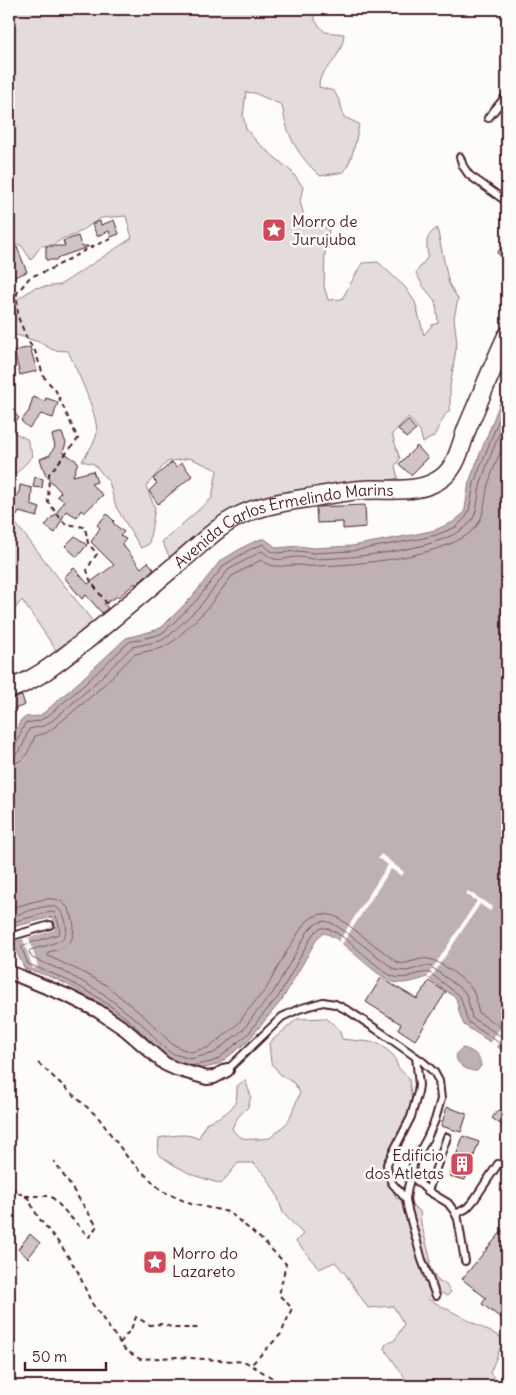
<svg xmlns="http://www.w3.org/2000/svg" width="516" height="1395" font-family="Delius,sans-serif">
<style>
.green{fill:#e3dcda;stroke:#967e82}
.water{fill:#c0b1b1;stroke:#91777b}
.pier{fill:#fdfcf7}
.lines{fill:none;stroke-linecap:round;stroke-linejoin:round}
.shore{stroke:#795961;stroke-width:1}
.building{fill:#d0c5c4;stroke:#4a1f2b}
.lane-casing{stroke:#4a1f2b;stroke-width:10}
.street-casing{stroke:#4a1f2b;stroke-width:16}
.secondary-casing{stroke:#4a1f2b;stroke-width:21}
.path{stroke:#4a1f2b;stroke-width:2;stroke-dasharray:5 4;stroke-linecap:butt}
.lane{stroke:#fdfcf7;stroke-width:6}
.street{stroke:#fdfcf7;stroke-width:12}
.secondary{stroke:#fdfcf7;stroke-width:18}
.labels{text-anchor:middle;stroke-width:5;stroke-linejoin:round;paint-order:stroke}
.poi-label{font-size:16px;fill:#4a1f2b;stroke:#fdfcf7;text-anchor:start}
.street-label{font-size:16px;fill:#4a1f2b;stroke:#fdfcf7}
</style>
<rect width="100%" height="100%" fill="#fdfcf7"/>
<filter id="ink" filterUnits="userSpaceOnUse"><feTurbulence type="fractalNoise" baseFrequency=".02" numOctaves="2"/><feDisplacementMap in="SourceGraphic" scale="10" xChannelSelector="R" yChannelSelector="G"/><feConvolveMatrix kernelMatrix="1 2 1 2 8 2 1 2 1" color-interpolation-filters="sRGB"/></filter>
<g filter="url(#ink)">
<path class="green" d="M 9,9 L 312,9 L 316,22 L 325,32 L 344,34 C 343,44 340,51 334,60 C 327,71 319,72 319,87 L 334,91 L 340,102 L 344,117 L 359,124 C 356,141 353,158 344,172 L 320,176 C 297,154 287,137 282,105 L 254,93 L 246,92 L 243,116 L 246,129 L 257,142 L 292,172 L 303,187 L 300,202 L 305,219 L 329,229 L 325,253 L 324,286 L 328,300 L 342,299 L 362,263 L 378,262 L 405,287 L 415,302 L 424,335 L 432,325 L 438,323 L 436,302 L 423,286 L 416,273 L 428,256 C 426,242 425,237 437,228 L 449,284 L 458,299 L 454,318 L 457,343 L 450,386 L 450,410 L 445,415 L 434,436 L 423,443 L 420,431 L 408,417 L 392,434 L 400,459 L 395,466 L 398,478 L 383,482 L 274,497 L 173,564 L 162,542 L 212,498 L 217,470 L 190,458 L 167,462 L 146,486 L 155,508 L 149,544 L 141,548 L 116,507 L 109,482 L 94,464 L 82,461 C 87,453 93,445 96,437 C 102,421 75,367 68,351 L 53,350 L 39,342 L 13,334 L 9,340 L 9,305 L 34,288 L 60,285 L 132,238 L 126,216 L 101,218 L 75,235 L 64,238 L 53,245 L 41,246 L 31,260 L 21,245 L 11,245 L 9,248 Z
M 9,430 L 27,439 L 33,456 L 9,481 Z
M 9,515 L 94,623 L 56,650 L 22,600 L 9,616 Z
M 326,1018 L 339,1029 L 342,1039 L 379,1043 L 394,1056 L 398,1067 L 409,1079 L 412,1101 L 406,1135 L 396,1146 L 389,1158 L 388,1176 L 396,1198 L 406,1201 L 420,1211 L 421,1223 L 430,1257 L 430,1268 L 439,1282 L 445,1283 L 451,1292 L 447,1296 L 433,1288 L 428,1299 L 504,1339 L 490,1373 L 497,1381 L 499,1386 L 411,1386 L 384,1348 L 386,1344 L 395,1340 L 404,1324 L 393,1306 L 368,1308 L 346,1275 L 335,1262 L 319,1269 L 296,1241 L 303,1234 L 283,1213 L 277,1195 L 266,1176 L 253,1163 L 238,1163 L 221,1184 L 193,1175 L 174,1165 L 158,1154 L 159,1138 C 169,1136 190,1132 198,1139 L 207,1122 C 217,1119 229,1113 235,1103 C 237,1099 237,1092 237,1086 L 245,1080 L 251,1096 L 248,1107 L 238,1117 L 232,1128 C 239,1143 256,1139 270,1138 L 288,1122 L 300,1093 L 294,1083 L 281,1075 L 271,1063 L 269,1043 L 297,1019 Z"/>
<path class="water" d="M 507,385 L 507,1053 L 464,1025 L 460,1015 L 456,998 L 427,977 C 416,981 404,985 393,982 C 380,978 358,956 346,947 C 340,941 332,935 324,933 L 318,937 L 282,1000 L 247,1042 L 220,1063 L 213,1066 L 190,1071 L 180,1068 C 134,1031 84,982 25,969 L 18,955 L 14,942 L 56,930 L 52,917 L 9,928 L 9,750 L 20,721 L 26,717 L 39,716 L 46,711 L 81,680 L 126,638 L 156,630 L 162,627 L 192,597 L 220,561 L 247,545 L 261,539 L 265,539 L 277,548 L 299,546 L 314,548 L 352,546 L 417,534 L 435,530 L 453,522 L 463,514 L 465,509 L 469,482 Z
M 463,1048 C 472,1050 481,1056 481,1066 L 477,1071 C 465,1072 446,1057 463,1048 Z"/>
<path class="pier" d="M 381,854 L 404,872 L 402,876 L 391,869 L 342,944 L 339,941 L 388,865 L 378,858 Z
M 468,891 L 493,907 L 490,911 L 480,904 L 430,979 L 427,977 L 477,901 L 466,894 Z
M 52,918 L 55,930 L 29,938 L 38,967 L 33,969 L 23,939 L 12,942 L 12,941 L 53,929 L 50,920 L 9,930 Z
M 507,1019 L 507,1028 L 496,1047 L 490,1042 Z"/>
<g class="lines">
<path class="shore" d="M 9,750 L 13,750 L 15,747 L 25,723 L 39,721 L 49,715 L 85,684 L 129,642 L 158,635 L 165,631 L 196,601 L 224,565 L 249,550 L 263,544 L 271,551 L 277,553 L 298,551 L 314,553 L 352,551 L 419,539 L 436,535 L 456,527 L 466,517 L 469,511 L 474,483 L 507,399
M 9,756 C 23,755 24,740 29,729 L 43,726 L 53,720 L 89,689 L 132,647 L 160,641 L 169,636 L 201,605 L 228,570 L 262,551 C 266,554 270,558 275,559 C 282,561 290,557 297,557 C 304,557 310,559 316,559 C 352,558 446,550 470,523 C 479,512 477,496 481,483 C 488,460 498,437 507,415
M 9,764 C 26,763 29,750 35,736 L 46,733 L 57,725 L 94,694 L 135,654 L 162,648 L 174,641 L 206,610 L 232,576 L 261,560 C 276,570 281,565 297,565 C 303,565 309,567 316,566 C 355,565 449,557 475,528 C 486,515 484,499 488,485 C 493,468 501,451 507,435
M 9,909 C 20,906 44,897 54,899 C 71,901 80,930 69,943 C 64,949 56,950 48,952 L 48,956 L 78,970 L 106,985 L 147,1019 L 171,1043 L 180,1048 L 191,1052 L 210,1047 L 238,1024 L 248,1010 L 266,989 L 284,956 L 302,927 L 307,921 L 313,917 L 321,914 L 331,915 L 339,918 L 398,963 C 409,965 418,957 429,959 C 438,960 468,982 473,990 C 476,997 476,1005 479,1013 L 507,1031
M 9,917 C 20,914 41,906 51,906 C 65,906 72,933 61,940 C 52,945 40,947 30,950 L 29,952 L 32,958 L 61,970 L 101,992 L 142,1024 L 163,1047 L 171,1053 L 190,1059 L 214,1053 L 244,1029 L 254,1015 L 273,993 L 308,931 L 314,925 L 320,922 L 325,921 L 332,923 L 346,932 L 395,970 L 407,971 L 424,966 L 430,966 L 464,991 L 467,996 L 472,1018 L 507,1040
M 9,923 L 50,912 L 55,913 L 60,928 L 59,934 L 21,946 L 28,964 C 73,980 116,1004 150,1041
M 191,1066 L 211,1062 L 218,1059 L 249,1033 L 259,1019 L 278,997 L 313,934 C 316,931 319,928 323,928 C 338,926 376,969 392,976 C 406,982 418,970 430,973 L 460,996 L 468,1022 L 507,1048"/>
</g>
<path class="building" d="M 114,220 L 119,234 L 111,237 L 109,231 L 97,236 L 92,224 L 100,221 L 101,225 Z
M 78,236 L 81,246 L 88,246 L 88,247 L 57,258 L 57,260 L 46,260 L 46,246 L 65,246 L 63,241 Z
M 507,239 L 507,260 L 497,253 Z
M 17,247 L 27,272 L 9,279 L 9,250 Z
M 30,347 L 37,371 L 20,375 L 14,351 Z
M 33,397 L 45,401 L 46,398 L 58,402 L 53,418 L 41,414 L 29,428 L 21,421 L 29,411 Z
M 9,407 L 19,418 L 9,428 Z
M 408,420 L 416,430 L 406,438 L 398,429 Z
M 59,433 L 62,433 L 66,443 L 63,452 L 78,462 L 73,476 L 93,471 L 97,482 L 91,484 L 103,495 L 84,513 L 81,510 L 77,517 L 66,511 L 55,533 L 45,526 L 53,516 L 54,517 L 64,501 L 57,496 L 61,492 L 46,476 L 40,459 L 50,455 L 55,446 L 52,435 Z
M 417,446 L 428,458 L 411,475 L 399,464 Z
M 172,462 L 176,467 L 182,463 L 192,476 L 158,504 L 149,491 L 157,483 L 153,479 Z
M 35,477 L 43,479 L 42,488 L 33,487 Z
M 20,485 L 32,488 L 31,505 L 40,508 L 37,517 L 19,512 L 17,516 L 9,512 L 9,507 L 19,492 Z
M 365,505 L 366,527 L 343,529 L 343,522 L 317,523 L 316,507 Z
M 107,514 L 114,521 L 113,523 L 124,532 L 120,536 L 126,539 L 122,544 L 141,568 L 148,562 L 154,569 L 136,585 L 135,583 L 119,597 L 118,596 L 104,604 L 108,608 L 102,613 L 86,595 L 82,599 L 64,577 L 74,568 L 88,584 L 114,565 L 91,542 L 100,528 L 97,525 Z
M 75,536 L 87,545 L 77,557 L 65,546 Z
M 22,696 L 25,705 L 9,711 L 9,699 Z
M 381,978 L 417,999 L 429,981 L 446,992 L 415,1040 L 398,1029 L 401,1024 L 366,1002 Z
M 447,1107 L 467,1114 L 461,1132 L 441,1126 Z
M 498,1110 L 507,1117 L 507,1129 L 492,1118 Z
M 463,1136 L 479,1142 L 465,1180 L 449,1176 Z
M 507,1225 L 507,1311 L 501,1318 L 482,1304 L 486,1298 L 462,1279 Z
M 30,1234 L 40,1243 L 28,1258 L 18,1249 Z"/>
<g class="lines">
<g class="lane-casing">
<path id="lane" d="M 488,118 L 507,95
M 460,157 L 463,166 L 469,175 L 507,202
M 9,937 L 50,925
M 227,1070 L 282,1017 L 299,1009 L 323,1002 L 335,1004 L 349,1011 L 385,1035 L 423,1062 L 434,1072 L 439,1081 L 441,1099 L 435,1120 L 427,1138 L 413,1164 L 412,1173 L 416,1180 L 428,1191 L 448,1203 L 454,1211 L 458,1219 L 465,1261
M 412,1173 L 408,1187 L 406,1199 L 408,1210 L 422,1260 L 436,1296
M 428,1191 L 447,1137
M 406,1199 L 392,1183 L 388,1174 L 387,1164 L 411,1117 L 418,1092 L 419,1085 L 416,1057
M 456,1214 L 467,1208 L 474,1200 L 498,1164"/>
</g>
<g class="street-casing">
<path id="street" d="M 9,972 L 68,996 L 98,1011 L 126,1030 L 165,1064 L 176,1069 L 207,1078 L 214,1077 L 227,1070"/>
</g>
<g class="secondary-casing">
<g id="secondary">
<path id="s1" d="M 9,689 C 39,679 60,660 85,641 C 118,614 151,586 184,558 C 202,543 219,525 241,515 C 264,504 290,501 314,497 C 330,494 347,491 363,490 C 391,488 420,495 443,477 C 458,465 461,443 468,426 C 481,396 493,366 507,336"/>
</g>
</g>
<path class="path" d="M 107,604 L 90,580 L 87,570 L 92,561 L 97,554 L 88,543 L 85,527 L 65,524 L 48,502 L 49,474 L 78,439 L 56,391 L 44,377 L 35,351 L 28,341 L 18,317 L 17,293 L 30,277 L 51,269 L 93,246 L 111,239
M 38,1063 L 98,1117 L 128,1158 L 162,1191 L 191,1204 L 229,1212 L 261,1239 L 286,1264 L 279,1295 L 292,1308 L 281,1334 L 251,1365
M 9,1181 L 16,1192
M 9,1191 L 15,1191 L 28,1198 L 38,1217 L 62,1247 L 78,1272 L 91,1302 L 125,1350 L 140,1359 L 177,1357 L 246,1362 L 279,1382 L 287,1386
M 25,1196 L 51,1196 L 89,1237 L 97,1226 L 54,1161
M 120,1343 L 131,1329 L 136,1317 L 150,1325 L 161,1324 L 175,1328 L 200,1328"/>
<use href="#lane" class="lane"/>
<use href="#street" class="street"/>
<use href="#secondary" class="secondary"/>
</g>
</g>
<defs>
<g id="sight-square" transform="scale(1.25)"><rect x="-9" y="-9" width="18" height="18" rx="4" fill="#d1495b" stroke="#fdfcf7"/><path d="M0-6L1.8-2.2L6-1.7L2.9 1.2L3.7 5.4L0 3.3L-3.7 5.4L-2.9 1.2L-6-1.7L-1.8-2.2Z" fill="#fff"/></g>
<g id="building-square" transform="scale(1.25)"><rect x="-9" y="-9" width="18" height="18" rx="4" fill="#d1495b" stroke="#fdfcf7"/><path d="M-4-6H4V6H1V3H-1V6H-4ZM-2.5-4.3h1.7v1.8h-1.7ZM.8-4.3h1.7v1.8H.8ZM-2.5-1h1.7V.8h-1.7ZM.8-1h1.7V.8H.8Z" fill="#fff"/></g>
</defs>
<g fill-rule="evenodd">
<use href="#sight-square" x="274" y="230"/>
<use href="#building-square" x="462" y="1164"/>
<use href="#sight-square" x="155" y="1262"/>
</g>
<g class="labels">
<g class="poi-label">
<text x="292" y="227">Morro de<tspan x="292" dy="18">Jurujuba</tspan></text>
<text x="444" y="1161" text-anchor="end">Edificio<tspan x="444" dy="18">dos Atletas</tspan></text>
<text x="172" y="1259">Morro do<tspan x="172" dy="18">Lazareto</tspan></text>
</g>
<g class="street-label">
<text dy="6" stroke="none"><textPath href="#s1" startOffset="328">Avenida Carlos Ermelindo Marins</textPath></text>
</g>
</g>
<rect width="516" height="1395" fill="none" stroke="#fdfcf7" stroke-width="30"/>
<rect x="15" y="15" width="486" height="1365" fill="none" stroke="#4a1f2b" stroke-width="2" filter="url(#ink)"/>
<path d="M25 1362v8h81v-8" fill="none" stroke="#4a1f2b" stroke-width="2.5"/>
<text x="32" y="1362" font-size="15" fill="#4a1f2b" stroke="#fdfcf7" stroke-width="4" paint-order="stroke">50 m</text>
</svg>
